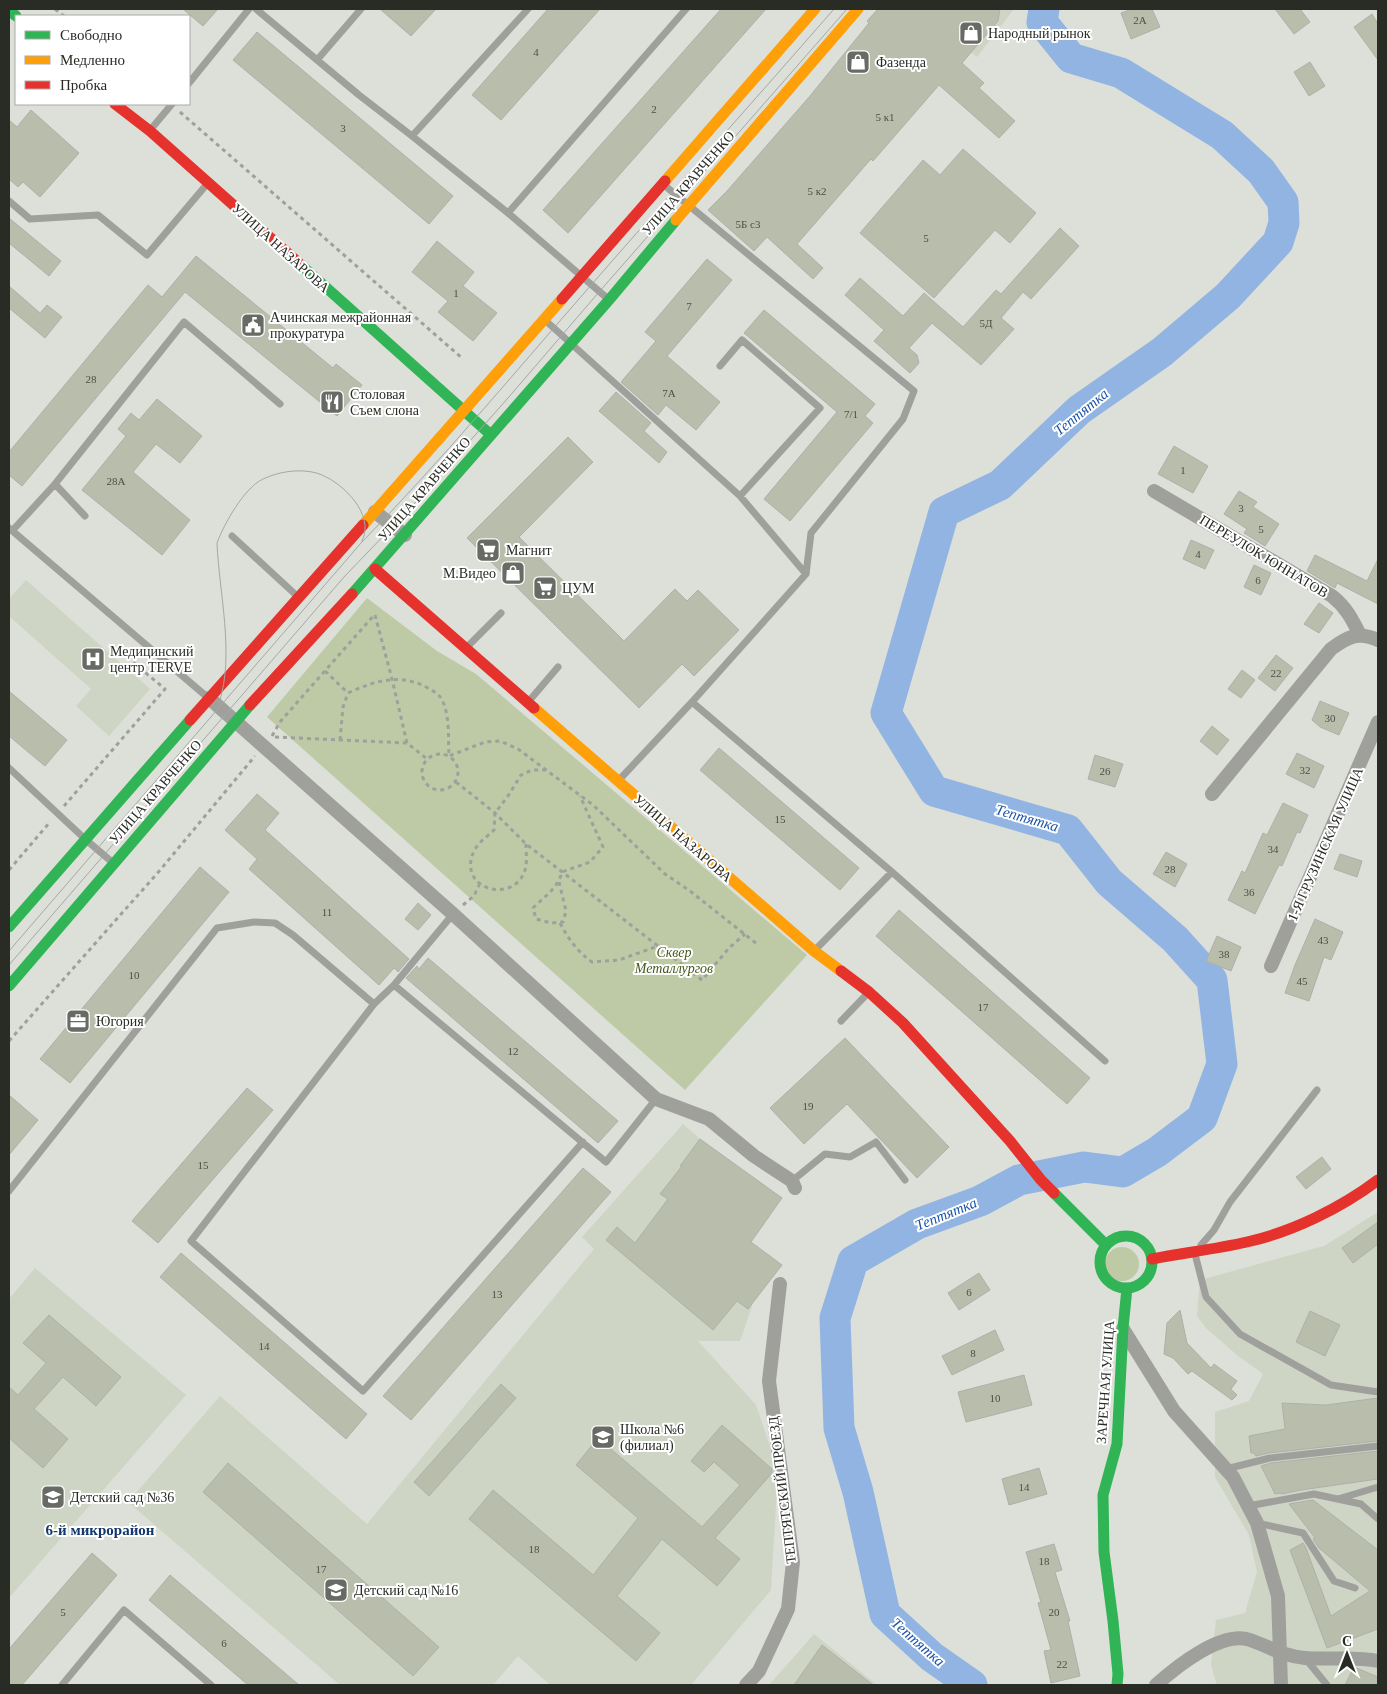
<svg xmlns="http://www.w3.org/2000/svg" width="1387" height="1694" font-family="'Times New Roman',serif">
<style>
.built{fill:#ced5c5}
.green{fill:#bdcaa5}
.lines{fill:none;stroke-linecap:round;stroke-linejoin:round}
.river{stroke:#92b4e2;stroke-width:31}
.building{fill:#b8beab;stroke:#aeb0aa}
.path{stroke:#9f9f9c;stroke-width:3;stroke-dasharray:4 4;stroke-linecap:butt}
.lane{stroke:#9fa09c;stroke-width:7}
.street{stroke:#9fa09c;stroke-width:14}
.fast{stroke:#30b455;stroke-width:11}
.slow{stroke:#ff9f0a;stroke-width:11}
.jam{stroke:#e5322d;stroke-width:11}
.tram{stroke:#a5a8a3;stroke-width:1}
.labels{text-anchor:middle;stroke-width:4;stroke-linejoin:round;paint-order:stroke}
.number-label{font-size:11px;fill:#4d5046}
.poi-label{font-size:14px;fill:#292b25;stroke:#fff;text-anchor:start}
.street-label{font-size:14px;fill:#292b25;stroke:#fff}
.park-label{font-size:14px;font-style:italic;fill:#47591c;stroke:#fff}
.water-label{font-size:15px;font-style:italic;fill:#1b54a6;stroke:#fff}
.neighbourhood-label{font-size:15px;font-weight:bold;fill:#14386c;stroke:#fff}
</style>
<rect width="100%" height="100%" fill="#dce0d8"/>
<path class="built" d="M 918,9 L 1014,9 L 977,57 Z
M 26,580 L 150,689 L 109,736 L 76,706 L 91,689 L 9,616 L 9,599 Z
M 683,1124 L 766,1196 L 744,1233 L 766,1265 L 740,1341 L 698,1341 L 756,1405 L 778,1470 L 771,1590 L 691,1685 L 550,1685 L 518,1656 L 493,1685 L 340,1685 L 128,1502 L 220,1396 L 367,1524 L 594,1249 L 582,1237 Z
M 1378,1212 L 1378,1685 L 1217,1685 L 1211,1665 L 1216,1620 L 1245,1613 L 1257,1572 L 1249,1535 L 1215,1477 L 1215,1412 L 1249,1401 L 1263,1374 L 1237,1355 L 1206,1328 L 1197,1316 L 1200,1280 L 1324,1246 Z
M 35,1268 L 186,1395 L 9,1598 L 9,1299 Z
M 814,1634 L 877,1685 L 769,1685 Z"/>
<path class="green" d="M 367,598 L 437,651 L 476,674 L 807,955 L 685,1090 L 267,717 Z
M1105 1264a17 17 0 1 1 34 0a17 17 0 1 1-34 0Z"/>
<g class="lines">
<path class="river" d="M 972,1685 L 932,1657 L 885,1614 L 858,1492 L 839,1428 L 835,1318 L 853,1261 L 917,1224 L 980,1201 L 1019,1180 L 1084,1167 L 1123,1172 L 1157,1152 L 1202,1118 L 1222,1064 L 1212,980 L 1175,939 L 1109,882 L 1068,830 L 934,791 L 886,713 L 944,512 L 1000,485 L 1079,410 L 1162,352 L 1228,296 L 1278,242 L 1284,223 L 1283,202 L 1261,171 L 1222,135 L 1121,73 L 1071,58 L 1042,22 L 1044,9"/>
</g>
<path class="building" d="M 183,9 L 218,9 L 203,26 Z
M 380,9 L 436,9 L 411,36 Z
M 548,9 L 600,9 L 501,120 L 472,95 Z
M 721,9 L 766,9 L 568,233 L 543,210 Z
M 878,9 L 1000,9 L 998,21 L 962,63 L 984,83 L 979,88 L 1015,121 L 999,138 L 939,85 L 873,161 L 871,159 L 797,244 L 823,268 L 813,279 L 767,237 L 754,251 L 708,210 L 727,191 L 810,96 L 869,23 L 867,21 Z
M 1132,9 L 1152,9 L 1160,27 L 1131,39 L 1121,13 Z
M 1275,9 L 1300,9 L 1310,22 L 1294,34 Z
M 1372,14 L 1378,24 L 1378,60 L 1354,27 Z
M 257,32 L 453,196 L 429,224 L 233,60 Z
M 1310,62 L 1325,86 L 1309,96 L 1294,72 Z
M 31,110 L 79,153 L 40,197 L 23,182 L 18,187 L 9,179 L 9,120 L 17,127 Z
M 963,149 L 1036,213 L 1010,243 L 995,230 L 934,298 L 860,233 L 923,160 L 940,175 Z
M 9,218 L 61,261 L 49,276 L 9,243 Z
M 1060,228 L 1079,246 L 1031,299 L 1023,292 L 1001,318 L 1014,329 L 981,365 L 932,323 L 909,348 L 917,355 L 919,363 L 910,373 L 874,341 L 884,330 L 845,295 L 860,278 L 903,316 L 924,293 L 963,327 L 996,290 L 1001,294 Z
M 437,241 L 474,272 L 463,286 L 497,313 L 473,341 L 438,312 L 448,301 L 412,272 Z
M 196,256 L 333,368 L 336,364 L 362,385 L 337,416 L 185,292 L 22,486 L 9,475 L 9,452 L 148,285 L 162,297 Z
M 707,259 L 732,280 L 667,356 L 720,402 L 696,430 L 666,405 L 658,415 L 621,382 L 656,341 L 645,332 Z
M 9,286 L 40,313 L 47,305 L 62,317 L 45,338 L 9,308 Z
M 764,310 L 875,404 L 865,416 L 873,423 L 790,521 L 764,499 L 837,412 L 744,333 Z
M 616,392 L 651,423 L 644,431 L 667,452 L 659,463 L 599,411 Z
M 157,399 L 202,436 L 180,463 L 156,444 L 133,472 L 190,520 L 162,555 L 82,490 L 126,436 L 118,429 L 131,413 L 139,420 Z
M 568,437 L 593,462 L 519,537 L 624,641 L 675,589 L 687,601 L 698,590 L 739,630 L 694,676 L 682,664 L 639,708 L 467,538 Z
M 1174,446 L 1208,466 L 1193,493 L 1158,474 Z
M 1239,491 L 1257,502 L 1253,507 L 1279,524 L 1265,546 L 1244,533 L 1247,529 L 1224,514 Z
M 1191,540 L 1214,550 L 1205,569 L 1183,559 Z
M 1315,555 L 1367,581 L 1378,559 L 1378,604 L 1337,583 L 1335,588 L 1307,571 Z
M 1254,565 L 1271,573 L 1261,595 L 1244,587 Z
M 1319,603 L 1333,613 L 1319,633 L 1304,624 Z
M 1276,655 L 1293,668 L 1275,691 L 1258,678 Z
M 1242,670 L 1255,680 L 1241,698 L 1228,689 Z
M 9,691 L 67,740 L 45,766 L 9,736 Z
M 1320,701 L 1349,713 L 1339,735 L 1320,727 L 1312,720 Z
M 1212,726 L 1229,740 L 1217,755 L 1200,741 Z
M 719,748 L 859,868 L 840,890 L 700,770 Z
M 1297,753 L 1324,766 L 1314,788 L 1286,774 Z
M 1095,755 L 1123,764 L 1115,787 L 1088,779 Z
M 257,794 L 279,813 L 265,830 L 409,959 L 398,972 L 394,968 L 379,985 L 249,869 L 257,859 L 225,830 Z
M 1283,803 L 1308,815 L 1300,833 L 1297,832 L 1282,866 L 1279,865 L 1255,914 L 1228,900 L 1242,871 L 1245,873 L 1263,833 L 1267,835 Z
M 1166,852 L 1187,864 L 1175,887 L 1153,874 Z
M 1340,854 L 1362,861 L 1357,877 L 1334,869 Z
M 200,867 L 229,892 L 70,1083 L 40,1059 Z
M 418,903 L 431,915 L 418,930 L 405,919 Z
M 899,910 L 1090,1078 L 1067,1104 L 876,936 Z
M 1315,919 L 1343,932 L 1331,960 L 1324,957 L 1309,1001 L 1285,993 L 1295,965 Z
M 1217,936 L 1241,947 L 1231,971 L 1206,961 Z
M 428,958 L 618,1121 L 598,1143 L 406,978 L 417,966 L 419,969 Z
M 845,1038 L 949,1147 L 917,1178 L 847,1104 L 804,1144 L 770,1108 Z
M 247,1088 L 273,1110 L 158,1243 L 132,1221 Z
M 9,1095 L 38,1120 L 9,1155 Z
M 700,1139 L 782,1198 L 751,1242 L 782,1265 L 748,1309 L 737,1301 L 713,1330 L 606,1240 L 617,1227 L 635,1243 L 668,1199 L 660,1194 L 682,1166 L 680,1166 Z
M 1322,1157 L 1331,1169 L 1306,1189 L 1296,1177 Z
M 583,1168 L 611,1192 L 411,1420 L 383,1396 Z
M 1378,1222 L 1378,1244 L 1353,1263 L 1342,1248 Z
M 181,1253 L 367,1414 L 346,1439 L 160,1277 Z
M 979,1273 L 990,1290 L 959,1310 L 948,1293 Z
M 1180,1310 L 1187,1343 L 1211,1368 L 1214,1364 L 1237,1381 L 1231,1389 L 1237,1395 L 1232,1400 L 1192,1371 L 1188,1374 L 1173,1358 L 1164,1354 L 1167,1323 Z
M 1310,1311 L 1340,1325 L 1325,1356 L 1296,1342 Z
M 49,1315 L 121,1377 L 96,1406 L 63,1377 L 34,1409 L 68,1439 L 43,1468 L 9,1438 L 9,1387 L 18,1395 L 46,1363 L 23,1343 Z
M 995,1330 L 1004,1350 L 952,1375 L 942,1356 Z
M 1024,1375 L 1032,1405 L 966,1422 L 958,1392 Z
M 501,1384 L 516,1398 L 429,1496 L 414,1482 Z
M 1378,1398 L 1378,1441 L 1269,1453 L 1256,1456 L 1254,1453 L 1251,1453 L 1249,1436 L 1285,1429 L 1282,1403 L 1326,1405 Z
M 722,1425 L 772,1469 L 772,1473 L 715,1538 L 740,1559 L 717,1586 L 662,1539 L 617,1596 L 660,1633 L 636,1661 L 469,1519 L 493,1490 L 593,1575 L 638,1518 L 576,1465 L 598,1438 L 702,1527 L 740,1485 L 714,1462 L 704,1472 L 691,1461 Z
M 1378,1451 L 1378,1479 L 1301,1490 L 1282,1494 L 1280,1493 L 1275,1494 L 1261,1466 L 1271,1463 Z
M 228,1463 L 439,1647 L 413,1676 L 203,1492 Z
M 1039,1468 L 1047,1494 L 1009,1505 L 1002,1479 Z
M 1313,1500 L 1378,1550 L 1378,1629 L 1327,1648 L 1290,1550 L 1303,1543 L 1306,1548 L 1331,1616 L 1370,1591 L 1319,1548 L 1313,1539 L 1315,1538 L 1289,1504 Z
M 1054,1544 L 1062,1570 L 1055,1572 L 1070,1621 L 1068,1621 L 1080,1676 L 1051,1683 L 1044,1651 L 1051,1650 L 1038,1603 L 1041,1602 L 1026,1552 Z
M 92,1553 L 117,1575 L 22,1685 L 9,1685 L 9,1649 Z
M 170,1575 L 299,1685 L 248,1685 L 149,1600 Z
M 822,1645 L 873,1685 L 794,1685 Z
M 1354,1667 L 1378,1677 L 1378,1685 L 1345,1685 Z"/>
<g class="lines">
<path class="path" d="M 55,9 L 64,16
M 180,112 L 462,358
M 375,615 L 392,679 L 407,743
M 325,671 L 348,693 C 374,681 400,673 426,687 C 433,691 440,694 443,702 C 450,718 448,739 449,756 L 485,742 L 500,741 L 518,749 L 593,805 L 665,874 L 690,891 L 757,944
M 272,736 L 280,722 L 375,614
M 275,737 L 407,743 L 427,759
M 340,740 L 343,707 L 348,693
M422 772a18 18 0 1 1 36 0a18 18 0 1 1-36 0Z
M 456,782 L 495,813 L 526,844 L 702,980 L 729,948 L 745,934
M 64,806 L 165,689 L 129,659
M 526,844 C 526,854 528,866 523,875 C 508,904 455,887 475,849 C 480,841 488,836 494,830 L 495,813 L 508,796 L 521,775 L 532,770 L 546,770
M 9,870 L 50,822
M 559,882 L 566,911 L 563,922 L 551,923 L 536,919 L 533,908 C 545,896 558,888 562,872 L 590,862 L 603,847 L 580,796
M 463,905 L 474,896 L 479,885
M 560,923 C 569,940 577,951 592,962 L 619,960 L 658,946
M 9,1041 L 161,869 L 255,756"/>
<path class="lane" d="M 256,9 L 359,95 L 412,136 L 508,213 L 607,298
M 317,60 L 361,9
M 189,83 L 249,9
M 151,129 L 172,104
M 412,136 L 528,9
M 664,185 L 914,391 L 903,419 L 811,533 L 806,574 L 692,702
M 9,201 L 30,219 L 98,215 L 147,255 L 207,184
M 508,213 L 686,9
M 546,321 L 740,496
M 720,366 L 742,340 L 820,408 L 740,496 L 806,574
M 55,484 L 85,516
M 9,528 L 206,696
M 12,531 L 55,484 L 184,322 L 280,404
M 232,536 L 296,595
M 467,647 L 501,613
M 529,701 L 558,667
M 9,768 L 85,839 L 112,862
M 619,780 L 692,702 L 892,872 L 1105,1061
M 815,950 L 892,872
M 394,985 L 606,1162 L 656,1099
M 374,1004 L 191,1241 L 363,1391 L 583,1142
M 841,1021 L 867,994
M 792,1181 L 825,1154 L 850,1157 L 876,1142 L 905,1180
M 9,1191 L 217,928 L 254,922 L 275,923 L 293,935 L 374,1004 L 394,985 L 453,914
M 1201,1245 L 1214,1230 L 1230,1202 L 1317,1090
M 1195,1254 L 1206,1297 L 1240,1334 L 1331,1385 L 1378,1392
M 1226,1469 L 1270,1458 L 1378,1446
M 1338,1499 L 1378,1487
M 1248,1506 L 1314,1494 L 1361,1504 L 1378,1519
M 1257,1523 L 1303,1533 L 1334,1581 L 1355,1588
M 1305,1658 L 1327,1685
M 62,1685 L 124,1610 L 211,1685"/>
<path class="street" d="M 1154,491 L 1332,596 C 1346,607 1352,619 1360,635
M 375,512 L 405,535
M 209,698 L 453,914 L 656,1099 L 709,1119 L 754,1156 L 792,1181 L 795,1188
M 1212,794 L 1331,649 C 1347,637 1358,631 1378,640
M 1271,966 L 1378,722
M 1123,1329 L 1174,1411 L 1233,1477 L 1257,1523 L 1278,1596 L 1281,1685
M 746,1685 L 759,1671 L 788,1609 L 793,1562 L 769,1381 L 780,1284
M 1156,1685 C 1176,1667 1222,1630 1250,1640 C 1270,1647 1283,1656 1305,1658 C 1330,1660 1354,1656 1378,1661"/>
<path class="fast" d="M 9,10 L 16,16
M 301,265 L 491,435
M 352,594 L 609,300 L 676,220
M 9,927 L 190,720
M 9,986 L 250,705
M 1054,1193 L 1106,1245
M1100 1262a26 26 0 1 1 52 0a26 26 0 1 1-52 0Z
M 1117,1685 L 1118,1674 L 1113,1621 L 1104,1552 L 1103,1495 L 1117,1444 L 1123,1328 L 1127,1288"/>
<path class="slow" d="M 665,181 L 815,9
M 676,220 L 858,9
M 363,525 L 562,299
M 534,708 L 814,951 L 841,971"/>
<path class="jam" d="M 115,104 L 150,131 L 301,265
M 562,299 L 665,181
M 375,569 L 534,708
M 250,705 L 352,594
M 190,720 L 363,525
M 841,971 L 869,992 L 903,1023 L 1010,1141 L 1041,1180 L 1054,1193
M 1152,1259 C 1183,1253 1216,1249 1247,1242 C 1292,1232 1341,1208 1378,1180"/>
<path class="tram" d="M 219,703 C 235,655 219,593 217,543 C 224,524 244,488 263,479 C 278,472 296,469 312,472 C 335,476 367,505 365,530 C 365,534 363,538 362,541
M 9,951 L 361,543 C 442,460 516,371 592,284 C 672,192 754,101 834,9
M 9,965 L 344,577 L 414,504 L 508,398 L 599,292 L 847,9"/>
</g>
<defs>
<g id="shop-square" transform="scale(1.25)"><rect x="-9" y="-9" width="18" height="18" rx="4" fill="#686a64" stroke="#fff"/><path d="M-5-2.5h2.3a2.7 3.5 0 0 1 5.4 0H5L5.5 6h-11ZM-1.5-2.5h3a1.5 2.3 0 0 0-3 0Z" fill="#fff"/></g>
<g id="civic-square" transform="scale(1.25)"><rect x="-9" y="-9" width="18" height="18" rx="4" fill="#686a64" stroke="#fff"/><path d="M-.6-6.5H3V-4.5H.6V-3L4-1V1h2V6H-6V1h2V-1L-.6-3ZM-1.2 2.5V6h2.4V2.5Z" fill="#fff"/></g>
<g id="restaurant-square" transform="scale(1.25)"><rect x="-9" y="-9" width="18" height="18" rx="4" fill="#686a64" stroke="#fff"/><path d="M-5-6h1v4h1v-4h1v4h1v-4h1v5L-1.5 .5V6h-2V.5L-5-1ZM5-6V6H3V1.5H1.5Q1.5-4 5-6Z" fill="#fff"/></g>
<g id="supermarket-square" transform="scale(1.25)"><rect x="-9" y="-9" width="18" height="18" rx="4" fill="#686a64" stroke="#fff"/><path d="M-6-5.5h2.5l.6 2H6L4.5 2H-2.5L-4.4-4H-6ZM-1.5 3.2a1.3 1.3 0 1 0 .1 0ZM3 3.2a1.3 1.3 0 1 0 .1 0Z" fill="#fff"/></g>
<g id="hospital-square" transform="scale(1.25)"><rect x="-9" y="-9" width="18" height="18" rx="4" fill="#686a64" stroke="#fff"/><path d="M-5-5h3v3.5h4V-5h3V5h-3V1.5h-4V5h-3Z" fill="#fff"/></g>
<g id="office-square" transform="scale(1.25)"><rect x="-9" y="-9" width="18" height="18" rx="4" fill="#686a64" stroke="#fff"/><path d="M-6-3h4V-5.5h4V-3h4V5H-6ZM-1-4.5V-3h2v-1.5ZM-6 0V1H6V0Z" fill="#fff"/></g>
<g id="school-square" transform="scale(1.25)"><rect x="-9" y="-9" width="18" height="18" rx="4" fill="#686a64" stroke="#fff"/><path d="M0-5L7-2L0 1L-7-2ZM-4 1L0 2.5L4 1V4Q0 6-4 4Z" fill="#fff"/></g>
</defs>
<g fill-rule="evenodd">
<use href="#shop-square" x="971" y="33"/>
<use href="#shop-square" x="858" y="62"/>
<use href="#civic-square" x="253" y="325"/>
<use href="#restaurant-square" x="332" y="402"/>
<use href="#supermarket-square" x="488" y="550"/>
<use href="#shop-square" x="513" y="573"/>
<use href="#supermarket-square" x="545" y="588"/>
<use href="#hospital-square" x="93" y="659"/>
<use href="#office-square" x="78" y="1021"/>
<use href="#school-square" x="603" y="1437"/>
<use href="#school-square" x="53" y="1497"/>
<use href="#school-square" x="336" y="1590"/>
</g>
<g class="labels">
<g class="number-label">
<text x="1140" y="24">2А</text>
<text x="536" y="56">4</text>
<text x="654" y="113">2</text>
<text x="885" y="121">5 к1</text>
<text x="343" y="132">3</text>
<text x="817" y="195">5 к2</text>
<text x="748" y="228">5Б с3</text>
<text x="926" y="242">5</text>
<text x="456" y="297">1</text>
<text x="689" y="310">7</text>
<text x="986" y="327">5Д</text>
<text x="91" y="383">28</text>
<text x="669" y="397">7А</text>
<text x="851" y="418">7/1</text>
<text x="1183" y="474">1</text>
<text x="116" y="485">28А</text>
<text x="1241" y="512">3</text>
<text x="1261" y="533">5</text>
<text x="1198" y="558">4</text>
<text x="1258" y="584">6</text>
<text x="1276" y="677">22</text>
<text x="1330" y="722">30</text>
<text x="1305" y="774">32</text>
<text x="1105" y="775">26</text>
<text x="780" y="823">15</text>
<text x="1273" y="853">34</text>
<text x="1170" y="873">28</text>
<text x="1249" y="896">36</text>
<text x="327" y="916">11</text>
<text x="1323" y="944">43</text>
<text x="1224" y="958">38</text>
<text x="134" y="979">10</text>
<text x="1302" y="985">45</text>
<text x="983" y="1011">17</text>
<text x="513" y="1055">12</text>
<text x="808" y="1110">19</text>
<text x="203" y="1169">15</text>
<text x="969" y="1296">6</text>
<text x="497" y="1298">13</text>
<text x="264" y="1350">14</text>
<text x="973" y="1357">8</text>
<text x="995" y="1402">10</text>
<text x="1024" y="1491">14</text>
<text x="534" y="1553">18</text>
<text x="1044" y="1565">18</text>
<text x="321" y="1573">17</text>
<text x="63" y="1616">5</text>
<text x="1054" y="1616">20</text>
<text x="224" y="1647">6</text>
<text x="1062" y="1668">22</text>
</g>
<g class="poi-label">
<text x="988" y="38">Народный рынок</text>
<text x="876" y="67">Фазенда</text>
<text x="270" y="322">Ачинская межрайонная<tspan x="270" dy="16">прокуратура</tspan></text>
<text x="350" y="399">Столовая<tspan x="350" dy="16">Съем слона</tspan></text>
<text x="506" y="555">Магнит</text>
<text x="496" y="578" text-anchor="end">М.Видео</text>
<text x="562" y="593">ЦУМ</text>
<text x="110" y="656">Медицинский<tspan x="110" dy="16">центр TERVE</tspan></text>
<text x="96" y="1026">Югория</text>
<text x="620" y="1434">Школа №6<tspan x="620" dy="16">(филиал)</tspan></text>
<text x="70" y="1502">Детский сад №36</text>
<text x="354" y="1595">Детский сад №16</text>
</g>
<g class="street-label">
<text transform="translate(688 183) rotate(-49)" y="5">УЛИЦА КРАВЧЕНКО</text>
<text transform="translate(281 248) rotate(42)" y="5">УЛИЦА НАЗАРОВА</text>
<text transform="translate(424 489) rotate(-49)" y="5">УЛИЦА КРАВЧЕНКО</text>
<text transform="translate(1264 556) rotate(31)" y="5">ПЕРЕУЛОК ЮННАТОВ</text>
<text transform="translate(155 792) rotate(-49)" y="5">УЛИЦА КРАВЧЕНКО</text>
<text transform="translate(683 838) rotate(41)" y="5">УЛИЦА НАЗАРОВА</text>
<text transform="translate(1325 844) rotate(-66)" y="5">1-Я ГРУЗИНСКАЯ УЛИЦА</text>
<text transform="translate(1105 1382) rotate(-86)" y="5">ЗАРЕЧНАЯ УЛИЦА</text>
<text transform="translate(782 1490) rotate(-97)" y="5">ТЕПТЯТСКИЙ ПРОЕЗД</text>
</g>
<g class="park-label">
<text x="674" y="957">Сквер<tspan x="674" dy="16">Металлургов</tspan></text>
</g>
<g class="water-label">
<text transform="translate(1081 412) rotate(-39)" y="5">Тептятка</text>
<text transform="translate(1027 818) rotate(16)" y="5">Тептятка</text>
<text transform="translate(946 1214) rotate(-22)" y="5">Тептятка</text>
<text transform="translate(918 1642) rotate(41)" y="5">Тептятка</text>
</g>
<g class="neighbourhood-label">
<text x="100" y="1535">6-й микрорайон</text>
</g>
</g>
<rect width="1387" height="1694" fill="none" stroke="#292b25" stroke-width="20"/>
<rect x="15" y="15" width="175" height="90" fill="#ffffff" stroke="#a9aaa8"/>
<rect x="25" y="31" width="25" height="8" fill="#30b455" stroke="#a9aaa8"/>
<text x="60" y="40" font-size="15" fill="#292b25">Свободно</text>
<rect x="25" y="56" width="25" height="8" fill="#ff9f0a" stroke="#a9aaa8"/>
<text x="60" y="65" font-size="15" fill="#292b25">Медленно</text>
<rect x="25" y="81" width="25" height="8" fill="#e5322d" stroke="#a9aaa8"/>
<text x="60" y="90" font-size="15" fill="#292b25">Пробка</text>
<g transform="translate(1347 1654)" stroke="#ffffff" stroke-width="4" paint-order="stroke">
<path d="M0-4L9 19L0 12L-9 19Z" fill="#292b25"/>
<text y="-8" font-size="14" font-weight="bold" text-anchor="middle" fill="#292b25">С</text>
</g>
</svg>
